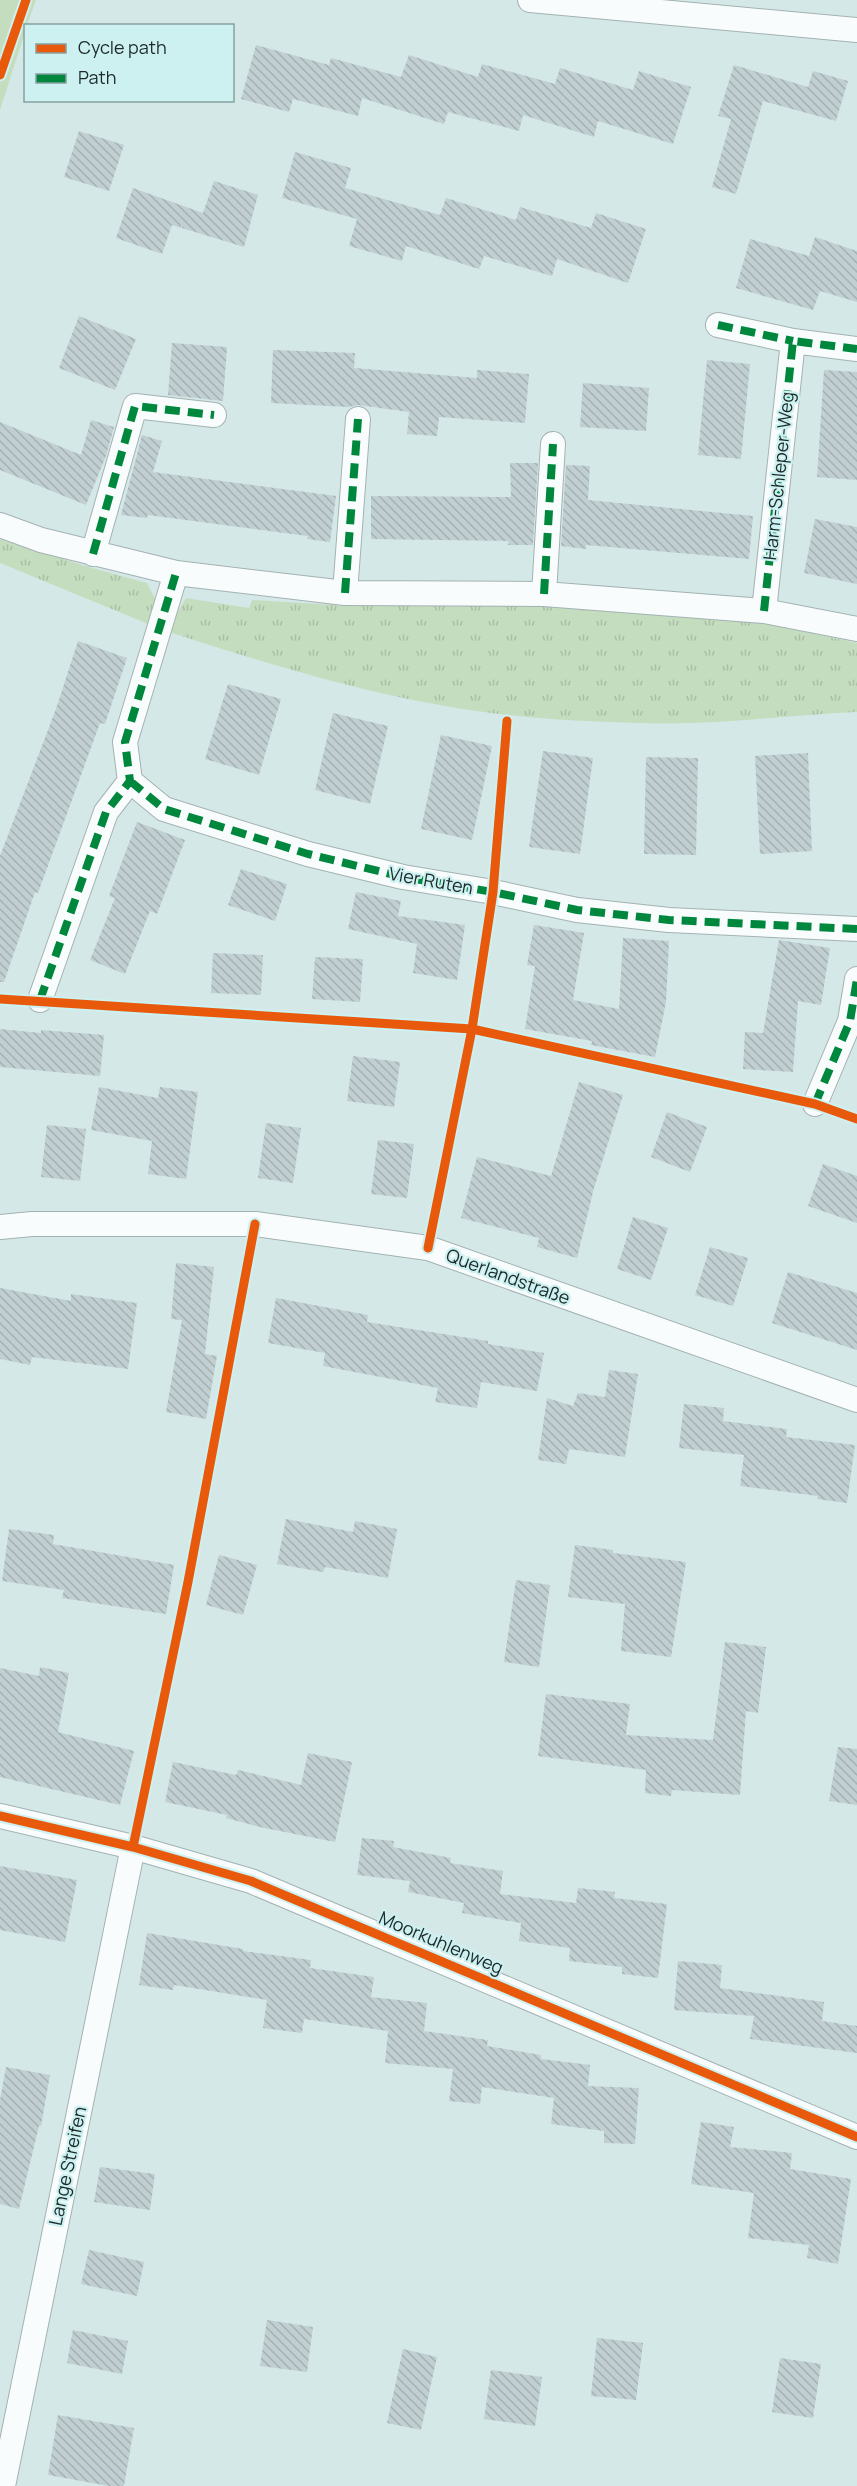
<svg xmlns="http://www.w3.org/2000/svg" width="857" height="2486" font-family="Manrope,sans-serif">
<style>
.grass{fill:url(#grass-tufts)}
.park{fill:#c5ddbf}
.building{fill:url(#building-back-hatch)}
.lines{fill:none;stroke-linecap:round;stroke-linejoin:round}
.minor-casing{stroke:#a3b2b2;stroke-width:26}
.minor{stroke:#f9fcfc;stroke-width:24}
.quiet{stroke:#00873e;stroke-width:8;stroke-dasharray:15 8;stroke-linecap:butt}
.cycleway-casing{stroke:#cdf0f0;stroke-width:13}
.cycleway{stroke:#e8590c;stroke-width:9}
.labels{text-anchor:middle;stroke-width:4.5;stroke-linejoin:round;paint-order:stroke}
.street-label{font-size:18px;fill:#1c2929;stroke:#cdf0f0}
</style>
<defs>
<pattern id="grass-tufts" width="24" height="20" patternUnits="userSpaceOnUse" patternTransform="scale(1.5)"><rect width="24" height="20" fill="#c5ddbf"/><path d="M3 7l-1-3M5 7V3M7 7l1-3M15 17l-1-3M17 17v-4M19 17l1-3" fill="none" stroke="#a9bea4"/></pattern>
<pattern id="building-back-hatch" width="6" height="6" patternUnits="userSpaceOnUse" patternTransform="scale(1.5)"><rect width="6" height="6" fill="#c1cfd2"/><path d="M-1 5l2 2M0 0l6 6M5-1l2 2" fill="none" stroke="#a5b2b4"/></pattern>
</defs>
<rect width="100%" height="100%" fill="#d5e8e8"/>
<path class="grass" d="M0 538 85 566 147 583 157 602 153 626 0 563Z
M186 598 249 608 252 600 351 606H551L764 623 857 643V712C785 715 713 726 640 723 597 722 552 720 509 715 393 703 277 667 166 631Z"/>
<path class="park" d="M0 0H36L27 25 26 26 25 32 0 110Z"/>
<path class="building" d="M256 45 329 65 331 58 401 77 409 55 478 77 482 64 555 84 560 68 633 90 639 71 691 87 673 144 598 121 594 137 523 115 519 131 448 112 444 124 362 98 358 116 293 99 289 112 241 99Z
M734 65 808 87 813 71 848 81 836 121 763 101 736 194 712 187 731 119 718 116Z
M79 131 124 145 109 191 64 177Z
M295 152 351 168 345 188 440 215 446 198 516 220 520 207 591 228 596 213 646 229 628 283 557 259 552 276 484 256 479 269 406 246 402 261 349 246 357 219 282 198Z
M214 181 258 195 244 247 182 228V223L181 228 172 225 162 254 116 238 133 188 203 213Z
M815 237 857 251V302L820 291 813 310 736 288 750 239 809 256Z
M79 316 136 339 115 390 59 368Z
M172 343 227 347 223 401 168 395Z
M273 350 355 353 354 368 477 378V370L529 374 525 423 439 417 437 436 407 434 409 412 358 405 348 407 271 403Z
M707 360 750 364 741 459 698 455Z
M824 370 857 372V480L817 477Z
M583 383 649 388 646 431 580 427Z
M91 420 114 427 106 456 86 505 0 470V422L81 455Z
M142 435 162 441 153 472 336 496 330 542 307 539 308 536 284 533 148 515 147 518 121 515Z
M510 463H538L533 545H508L509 541 371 539V496L511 497Z
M566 465 590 466 588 500 753 516 749 559 586 545V549L561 546Z
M815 519 857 527V584L804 573Z
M78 641 127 658 105 724 100 723 38 893 35 892 4 982H0V856L56 709Z
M228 684 281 699 259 775 205 759Z
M333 713 388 726 370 804 315 790Z
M441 735 492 746 472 840 421 829Z
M543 751 593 758 580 854 529 847Z
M808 753 812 851 760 854 755 756Z
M646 757 698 758 696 855 644 854Z
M137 822 185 840 157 914 150 911 125 974 90 960 115 898 109 896Z
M241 869 287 884 275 921 228 905Z
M356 892 401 901 398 916 465 925 457 980 413 973 417 944 348 929Z
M534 925 584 933 573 1000 619 1009 623 938 669 941 666 1002 655 1057 591 1045 592 1041 525 1029 535 966 527 965Z
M779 940 830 948 821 1005 798 1001 793 1072 743 1069 745 1032 763 1033Z
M213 953 263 955 261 995 211 993Z
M315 957 363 959 360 1002 312 999Z
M0 1029 41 1033V1030L104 1035 100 1076 0 1067Z
M353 1056 400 1062 394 1107 347 1101Z
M579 1082 623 1095 594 1188 577 1258 537 1247 539 1238 461 1218 477 1157 551 1176Z
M99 1087 158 1098 160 1087 198 1092 186 1179 148 1174 152 1141 91 1130Z
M667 1112 707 1127 690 1172 651 1157Z
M266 1123 301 1128 293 1183 258 1178Z
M47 1125 86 1129 80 1181 41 1177Z
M378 1140 414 1144 407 1198 371 1194Z
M823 1164 857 1176V1223L808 1206Z
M633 1217 668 1228 651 1280 617 1269Z
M710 1247 748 1258 733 1306 695 1295Z
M176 1263 214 1267 205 1354 217 1356 206 1419 166 1412 182 1320 171 1319Z
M788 1272 857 1293V1350L772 1323Z
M0 1288 71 1301V1294L137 1303 128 1369 32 1357 30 1365 0 1359Z
M276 1298 368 1315 367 1322 488 1341V1344L544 1353 537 1391 481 1382 477 1408 435 1402 438 1388 323 1366 325 1353 268 1343Z
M609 1370 638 1374 625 1457 569 1449 566 1464 538 1460 547 1398 573 1406 578 1393 605 1397Z
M684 1404 724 1408 723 1421 787 1429 786 1437 855 1445 847 1503 817 1499 818 1496 740 1486 744 1455 679 1448Z
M286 1519 353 1532 355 1521 397 1529 388 1578 325 1567 323 1572 277 1564Z
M9 1529 54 1535 53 1544 174 1565 166 1614 62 1598 64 1590 2 1581Z
M575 1545 613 1550V1553L686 1562 671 1657 621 1651 625 1604 568 1597Z
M219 1555 257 1565 243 1615 206 1605Z
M516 1580 550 1585 539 1667 504 1662Z
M725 1642 766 1647 758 1713 746 1711 740 1795 672 1790 671 1796 645 1793 646 1770 538 1756 546 1694 630 1704 626 1735 713 1740Z
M40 1667 69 1673 58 1732 134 1751 120 1805 0 1777V1668L39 1676Z
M838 1747 857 1749V1805L829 1801Z
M308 1753 352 1762 335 1842 260 1827 226 1818 227 1815 165 1802 173 1762 236 1775 238 1770 301 1785Z
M362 1838 394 1841 393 1847 451 1858 450 1863 503 1871 500 1894 576 1903 578 1888 615 1892 614 1898 667 1904 658 1978 622 1974V1967L569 1961 570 1948 519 1941 521 1923 462 1913 464 1903 408 1892 410 1881 357 1875Z
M0 1866 77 1880 65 1942 0 1930Z
M147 1933 243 1949V1951L311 1960 310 1968 374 1977 371 1997 427 2003 424 2031 488 2040 487 2046 541 2055V2059L590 2065 588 2086 639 2088 635 2144 604 2143V2131L551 2124 554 2098 482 2087 480 2104 449 2101 453 2069 385 2063 388 2031 304 2019 302 2033 263 2028 267 2000 174 1985 173 1990 139 1985Z
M678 1961 722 1965 720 1988 824 2002 822 2021 857 2026V2053L750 2039 754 2016 674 2010Z
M6 2067 50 2075 41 2126H39L19 2209 0 2204V2100Z
M701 2122 734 2127 730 2147 792 2153 790 2169 851 2179 838 2264 807 2258 809 2245 748 2238 754 2193 691 2184Z
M100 2167 155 2174 150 2210 94 2202Z
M89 2250 144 2262 137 2296 81 2284Z
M267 2320 313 2327 307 2372 260 2366Z
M73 2330 128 2341 122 2374 67 2363Z
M597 2338 643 2343 636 2400 591 2396Z
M403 2349 437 2357 421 2430 387 2423Z
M780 2358 821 2364 813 2418 772 2412Z
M491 2370 542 2377 535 2426 484 2419Z
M58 2415 134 2428 124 2486H109L48 2475Z"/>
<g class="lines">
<defs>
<path id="minor" d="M530 0 857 30
M718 325 793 341
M0 525 41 540 176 573 345 593 544 594 764 611 857 629
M93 554 135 406 214 415
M345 593 358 419
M544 594 553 444
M764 611 793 341 857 349
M130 781 164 809 308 854 403 877 493 892 577 910 669 920 857 929
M40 1000 106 812 130 781 125 742 176 573
M815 1104 850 1021 857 979
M0 1227 32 1224H255L428 1248 857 1400
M0 1816 133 1847 251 1881 857 2137
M3 2486 133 1847"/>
</defs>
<use href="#minor" class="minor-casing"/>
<use href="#minor" class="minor"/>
<path class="quiet" d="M718 325 793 341
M93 554 135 406 214 415
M345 593 358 419
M544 594 553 444
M764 611 793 341 857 349
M130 781 164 809 308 854 403 877 493 892 577 910 669 920 857 929
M40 1000 106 812 130 781 125 742 176 573
M815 1104 850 1021 857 979"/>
<defs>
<path id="cycleway" d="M0 75 26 0
M0 999 472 1029 815 1104 857 1119
M428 1248 472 1029 493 892 507 721
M0 1816 133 1847 251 1881 857 2137
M133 1847 188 1582 255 1224"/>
</defs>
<use href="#cycleway" class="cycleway-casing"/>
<use href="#cycleway" class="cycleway"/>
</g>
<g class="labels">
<g class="street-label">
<text transform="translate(779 476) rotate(-84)" y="6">Harm-Schleper-Weg</text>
<text transform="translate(431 881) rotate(10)" y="6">Vier Ruten</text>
<text transform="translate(508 1277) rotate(20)" y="6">Querlandstraße</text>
<text transform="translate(441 1943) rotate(23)" y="6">Moorkuhlenweg</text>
<text transform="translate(68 2166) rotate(-78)" y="6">Lange Streifen</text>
</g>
</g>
<rect x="24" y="24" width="210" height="78" fill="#cdf0f0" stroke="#86a0a0" stroke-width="1.5"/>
<rect x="36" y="44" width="30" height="9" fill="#e8590c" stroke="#86a0a0" stroke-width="1.5"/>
<text x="78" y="54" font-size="18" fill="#1c2929">Cycle path</text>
<rect x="36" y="74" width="30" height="9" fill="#00873e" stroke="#86a0a0" stroke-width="1.5"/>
<text x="78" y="84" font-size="18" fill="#1c2929">Path</text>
</svg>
